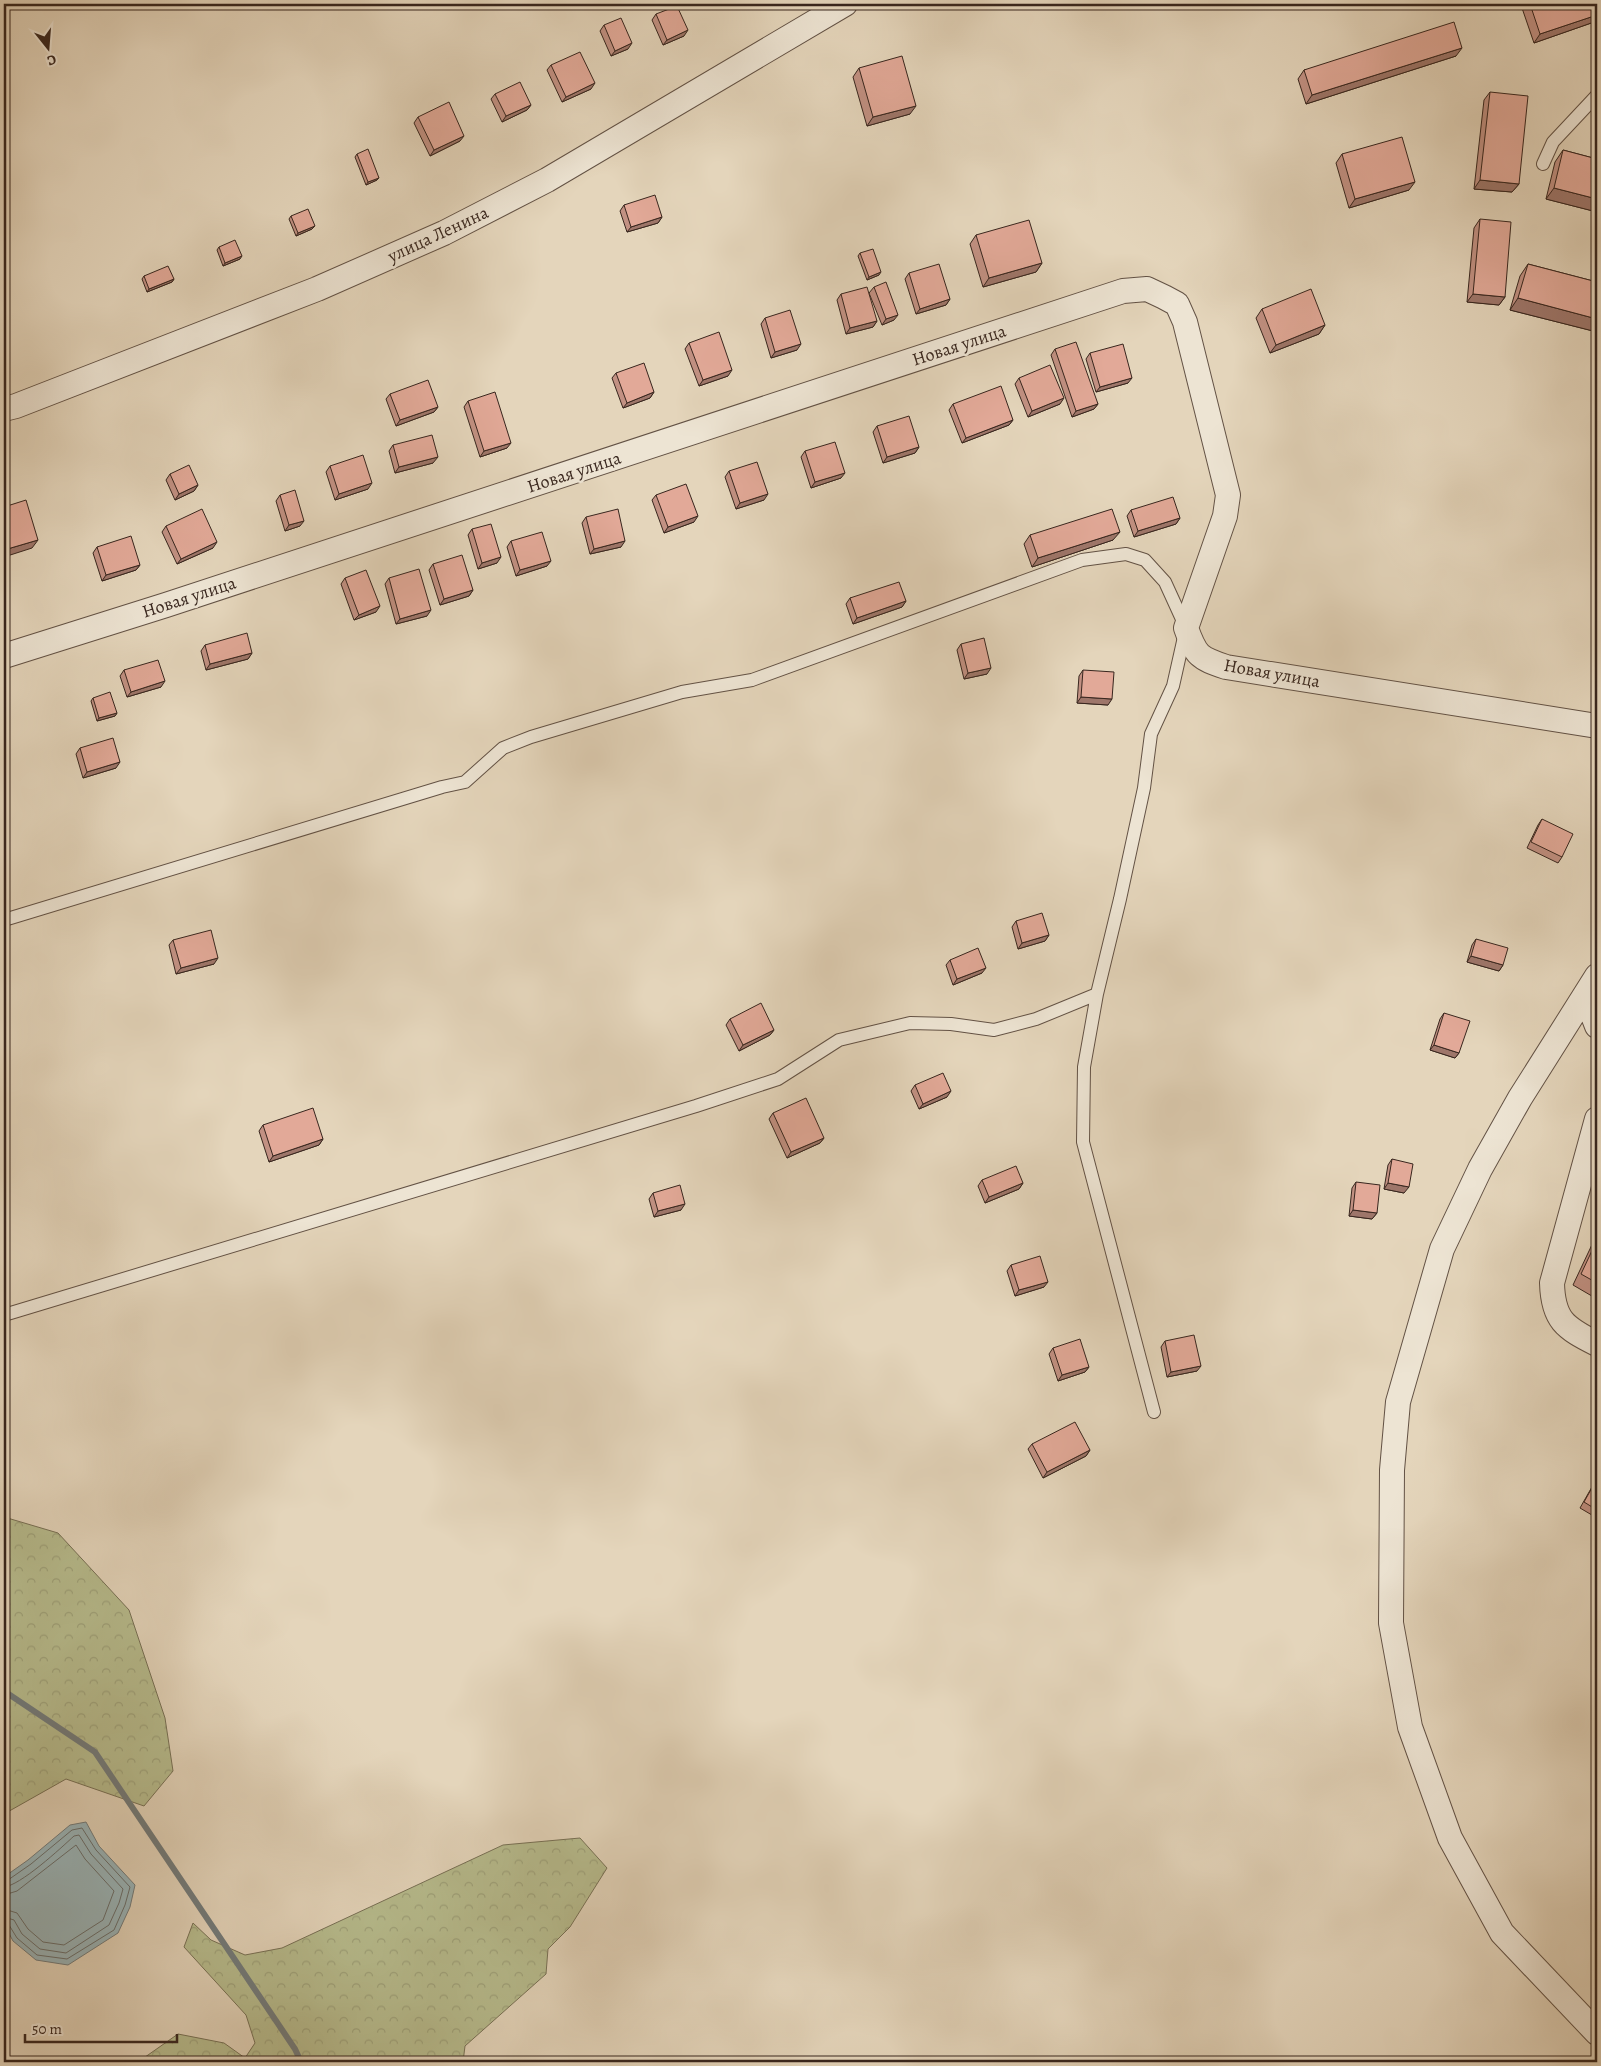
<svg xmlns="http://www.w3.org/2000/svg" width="1601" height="2066" font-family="Alegreya,serif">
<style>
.forest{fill:url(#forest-crowns);stroke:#787156}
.water{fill:#9ab6bb;stroke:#737c7c}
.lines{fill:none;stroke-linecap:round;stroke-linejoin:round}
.shore{stroke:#696e6c;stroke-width:1}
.stream{stroke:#737c7c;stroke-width:6}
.service-casing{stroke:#635245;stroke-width:14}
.minor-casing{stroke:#635245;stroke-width:26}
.service{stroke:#ede4d3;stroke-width:12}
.minor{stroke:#ede4d3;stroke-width:24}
.wall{fill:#c29183;stroke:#38261e}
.shaded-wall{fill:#9e766a;stroke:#38261e}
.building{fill:#e2a998;stroke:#38261e}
.labels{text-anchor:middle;stroke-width:5;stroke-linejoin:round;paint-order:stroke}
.street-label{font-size:18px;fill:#38261e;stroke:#ede4d3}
</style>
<defs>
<pattern id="forest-crowns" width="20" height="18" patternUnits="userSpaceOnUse" patternTransform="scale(1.25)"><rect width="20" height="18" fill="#b7bc8e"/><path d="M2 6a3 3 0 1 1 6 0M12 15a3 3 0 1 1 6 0" fill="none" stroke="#9ea17a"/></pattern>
</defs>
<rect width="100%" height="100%" fill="#e4d5bb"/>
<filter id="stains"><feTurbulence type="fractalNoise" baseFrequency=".004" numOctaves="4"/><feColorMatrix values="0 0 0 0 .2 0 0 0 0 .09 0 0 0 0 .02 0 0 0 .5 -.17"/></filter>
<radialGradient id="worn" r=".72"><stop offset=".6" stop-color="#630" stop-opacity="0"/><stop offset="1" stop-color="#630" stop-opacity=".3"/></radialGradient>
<path class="forest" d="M4 1517 58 1533 129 1610 165 1718 173 1771 144 1806 66 1779 4 1814Z
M580 1838 607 1868 570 1927 548 1949 546 1974 465 2046 463 2062H138L178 2034 224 2043 245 2058 255 2043 246 2015 184 1947 193 1923 211 1940 245 1955 282 1948 503 1845Z"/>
<path class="water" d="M86 1822 99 1846 135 1885 130 1907 118 1933 68 1965 36 1960 13 1941 4 1924V1877L28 1860 70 1825Z"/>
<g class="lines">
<path class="shore" d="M4 1881 8 1880 31 1864 72 1830 82 1828 96 1850 130 1887 125 1905 114 1930 67 1959 37 1955 17 1938 9 1925 4 1923
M4 1887C20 1886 61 1848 74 1836L79 1835 91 1854 123 1889 119 1903 109 1925 66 1953 40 1949 22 1934 14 1920 4 1917
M4 1895 17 1891 76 1845 85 1859 114 1891 103 1920 64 1945 43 1942 28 1929 17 1913 4 1909"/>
<path class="stream" d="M4 1691 95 1752 295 2049 301 2062"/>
<defs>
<path id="service" d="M1543 164 1553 142 1597 95
M4 920 442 787 465 782 503 748 531 737 682 692 752 680 1082 560 1126 554 1145 560 1165 582 1186 628 1173 686 1151 734 1144 788 1120 899 1097 994 1084 1067 1083 1142 1154 1412
M4 1315 696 1106 778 1079 839 1040 910 1023 951 1024 994 1030 1036 1019 1097 994"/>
<path id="minor" d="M4 409 16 406 317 289 444 233 547 180 845 4
M4 656 166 605 1123 291 1147 289 1164 297 1177 304 1185 322 1228 495 1225 516 1186 628C1196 656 1199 658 1226 667L1597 726
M1597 976 1520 1098 1480 1169 1442 1249 1398 1402 1392 1470 1391 1623 1410 1727 1450 1838 1502 1933 1597 2033
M1585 995 1597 1026
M1597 1119 1552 1283C1553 1320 1565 1328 1597 1344"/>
</defs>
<use href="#service" class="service-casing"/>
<use href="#minor" class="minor-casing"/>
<use href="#service" class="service"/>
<use href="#minor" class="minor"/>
</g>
<path class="wall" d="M1525 4H1597V21L1534 43 1522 8Z
M656 14 684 36 663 45 652 20Z
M604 25 628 49 611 56 600 31Z
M1456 56 1306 104 1298 79 1304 70Z
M551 65 591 89 562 102 547 70Z
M859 68 910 114 867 126 853 77Z
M1490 92 1519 184 1512 192 1474 189 1484 100Z
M495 94 531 105 527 110 502 122 491 99Z
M418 117 460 141 430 156 414 123Z
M1563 150 1597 159V212L1546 199 1555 162Z
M357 154 379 178 377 180 366 185 355 157Z
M1342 154 1409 190 1349 208 1336 163Z
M624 205 662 217 658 223 627 232 620 211Z
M291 216 315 226 312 229 296 236 289 219Z
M1480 219 1505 297 1499 305 1467 302 1474 228Z
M976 235 1042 263 1036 272 983 287 970 244Z
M219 247 240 259 223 266 217 250Z
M860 253 879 275 867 280 858 256Z
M1528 264 1597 282V332L1510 310 1520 276Z
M909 273 950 299 946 305 916 314 905 279Z
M144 276 174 279 172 282 147 292 142 279Z
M874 287 894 320 882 325 869 293Z
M841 294 877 321 873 327 846 334 837 300Z
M1262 309 1325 325 1319 334 1270 353 1256 318Z
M765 318 797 350 771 358 761 324Z
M689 343 728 376 699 386 685 349Z
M1055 349 1098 404 1094 409 1072 417 1051 355Z
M1090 353 1128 383 1096 392 1086 359Z
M616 373 654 392 650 398 623 408 612 378Z
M1019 378 1060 404 1028 417 1015 384Z
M390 394 438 407 434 412 396 426 386 399Z
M468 401 507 448 480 457 464 407Z
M953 404 1013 420 1009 425 962 443 949 410Z
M877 426 919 447 915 453 883 463 873 432Z
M393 445 433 463 395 473 389 451Z
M805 451 841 478 811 488 801 457Z
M330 466 368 489 335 500 326 472Z
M729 471 764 500 736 509 725 477Z
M170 474 198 485 194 491 175 500 166 480Z
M280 495 300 526 285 531 276 501Z
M656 495 694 522 664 533 652 500Z
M1131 510 1180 518 1176 524 1134 537 1127 516Z
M586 517 621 547 590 554 582 523Z
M166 526 213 548 177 564 162 532Z
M472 529 497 563 478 569 468 535Z
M1030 535 1113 540 1032 567 1024 544Z
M511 541 547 566 516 576 507 547Z
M97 547 140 565 136 570 102 581 93 553Z
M433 564 473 590 469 596 440 605 429 570Z
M345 578 376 612 354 620 341 584Z
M389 578 427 616 396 624 385 584Z
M850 598 906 601 902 607 853 624 846 604Z
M961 644 987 674 964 679 957 650Z
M205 645 252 653 248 659 206 670 201 651Z
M124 670 161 687 127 697 120 676Z
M1083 670 1108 705 1077 703 1079 676Z
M93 698 117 713 115 716 97 721 91 701Z
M80 748 116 768 83 778 76 754Z
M1542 819 1562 857 1558 863 1527 848 1538 825Z
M1016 921 1049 935 1045 941 1018 949 1012 927Z
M1476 939 1503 965 1499 971 1467 962 1472 945Z
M173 940 214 964 176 974 169 945Z
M950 960 982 973 953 985 946 965Z
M1444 1013 1459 1053 1455 1058 1430 1050 1440 1019Z
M730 1019 774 1030 770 1035 739 1051 726 1025Z
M915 1085 947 1097 919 1109 911 1091Z
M773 1113 824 1138 820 1143 787 1158 769 1119Z
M263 1125 323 1139 319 1145 269 1162 259 1131Z
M1392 1159 1404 1193 1384 1189 1388 1165Z
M982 1180 1023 1183 1019 1189 985 1203 978 1186Z
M1356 1182 1377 1213 1372 1219 1349 1216 1352 1188Z
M653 1193 681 1210 654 1217 649 1199Z
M1597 1234V1299L1573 1285Z
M1011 1265 1044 1287 1015 1296 1007 1271Z
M1165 1341 1197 1371 1167 1377 1161 1347Z
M1053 1348 1089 1367 1085 1372 1058 1381 1049 1354Z
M1032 1444 1090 1450 1086 1456 1043 1478 1028 1449Z
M1597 1478V1518L1580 1508Z"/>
<path class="shaded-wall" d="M1597 15V21L1534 43 1540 34Z
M688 30 684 36 663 45 667 40Z
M632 43 628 49 611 56 615 51Z
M1462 48 1456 56 1306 104 1312 95Z
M595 83 591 89 562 102 566 97Z
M531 105 527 110 502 122 506 116Z
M916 106 910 114 867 126 873 117Z
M464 136 460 141 430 156 434 150Z
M379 178 377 180 366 185 368 182Z
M1480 180 1519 184 1512 192 1474 189Z
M1415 182 1409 190 1349 208 1355 199Z
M1554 188 1597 199V212L1546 199Z
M662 217 658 223 627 232 631 227Z
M315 226 312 229 296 236 298 233Z
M242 256 240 259 223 266 225 263Z
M1042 263 1036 272 983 287 989 278Z
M881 272 879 275 867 280 869 277Z
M174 279 172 282 147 292 149 289Z
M1473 294 1505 297 1499 305 1467 302Z
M1518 298 1597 319V332L1510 310Z
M950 299 946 305 916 314 920 309Z
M898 315 894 320 882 325 886 319Z
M877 321 873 327 846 334 850 328Z
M1325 325 1319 334 1270 353 1276 345Z
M801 344 797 350 771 358 775 352Z
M732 370 728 376 699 386 703 380Z
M1132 378 1128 383 1096 392 1100 387Z
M654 392 650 398 623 408 627 403Z
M1064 398 1060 404 1028 417 1032 411Z
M1098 404 1094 409 1072 417 1076 411Z
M438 407 434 412 396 426 400 420Z
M1013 420 1009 425 962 443 966 438Z
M511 443 507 448 480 457 484 451Z
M919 447 915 453 883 463 887 457Z
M438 457 433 463 395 473 399 467Z
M845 473 841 478 811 488 815 482Z
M372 483 368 489 335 500 339 494Z
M198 485 194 491 175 500 179 494Z
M768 494 764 500 736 509 740 503Z
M698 516 694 522 664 533 668 527Z
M1180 518 1176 524 1134 537 1138 531Z
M304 521 300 526 285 531 289 525Z
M1120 532 1113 540 1032 567 1038 558Z
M38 540 32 548 4 557V550Z
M625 541 621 547 590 554 594 549Z
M217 542 213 548 177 564 181 559Z
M501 557 497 563 478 569 482 563Z
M551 561 547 566 516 576 520 570Z
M140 565 136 570 102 581 106 575Z
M473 590 469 596 440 605 444 599Z
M906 601 902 607 853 624 857 618Z
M380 606 376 612 354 620 359 615Z
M431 610 427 616 396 624 400 619Z
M252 653 248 659 206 670 210 664Z
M991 668 987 674 964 679 968 673Z
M165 681 161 687 127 697 131 692Z
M1081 697 1112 699 1108 705 1077 703Z
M117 713 115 716 97 721 99 718Z
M120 762 116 768 83 778 87 772Z
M1049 935 1045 941 1018 949 1022 943Z
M1471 956 1503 965 1499 971 1467 962Z
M218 958 214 964 176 974 181 968Z
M986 968 982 973 953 985 957 979Z
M774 1030 770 1035 739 1051 743 1045Z
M1434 1045 1459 1053 1455 1058 1430 1050Z
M951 1091 947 1097 919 1109 923 1104Z
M824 1138 820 1143 787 1158 791 1152Z
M323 1139 319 1145 269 1162 273 1156Z
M1023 1183 1019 1189 985 1203 989 1197Z
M1388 1183 1409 1187 1404 1193 1384 1189Z
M685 1204 681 1210 654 1217 658 1211Z
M1353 1210 1377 1213 1372 1219 1349 1216Z
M1048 1282 1044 1287 1015 1296 1019 1290Z
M1201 1366 1197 1371 1167 1377 1171 1372Z
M1089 1367 1085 1372 1058 1381 1062 1375Z
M1090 1450 1086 1456 1043 1478 1047 1472Z"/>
<path class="building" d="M1530 4H1597V15L1540 34Z
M677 6 688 30 667 40 656 14Z
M621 18 632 43 615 51 604 25Z
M1454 22 1462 48 1312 95 1304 70Z
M580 52 595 83 566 97 551 65Z
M902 56 916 106 873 117 859 68Z
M520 82 531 105 506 116 495 94Z
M1490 92 1528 96 1519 184 1480 180Z
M449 102 464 136 434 150 418 117Z
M1402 137 1415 182 1355 199 1342 154Z
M368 149 379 178 368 182 357 154Z
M1563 150 1597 159V199L1554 188Z
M655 195 662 217 631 227 624 205Z
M308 209 315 226 298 233 291 216Z
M1480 219 1511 222 1505 297 1473 294Z
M1029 220 1042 263 989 278 976 235Z
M235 240 242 256 225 263 219 247Z
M873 249 881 272 869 277 860 253Z
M939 264 950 299 920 309 909 273Z
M1528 264 1597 282V319L1518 298Z
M168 266 174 279 149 289 144 276Z
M886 282 898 315 886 319 874 287Z
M867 287 877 321 850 328 841 294Z
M1311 289 1325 325 1276 345 1262 309Z
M790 310 801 344 775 352 765 318Z
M719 332 732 370 703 380 689 343Z
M1076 342 1098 404 1076 411 1055 349Z
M1123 344 1132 378 1100 387 1090 353Z
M644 363 654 392 627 403 616 373Z
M1050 365 1064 398 1032 411 1019 378Z
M428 380 438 407 400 420 390 394Z
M1001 386 1013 420 966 438 953 404Z
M495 392 511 443 484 451 468 401Z
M909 416 919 447 887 457 877 426Z
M432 435 438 457 399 467 393 445Z
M835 442 845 473 815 482 805 451Z
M363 455 372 483 339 494 330 466Z
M757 462 768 494 740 503 729 471Z
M189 465 198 485 179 494 170 474Z
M686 484 698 516 668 527 656 495Z
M295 490 304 521 289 525 280 495Z
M1173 497 1180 518 1138 531 1131 510Z
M26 500 38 540 4 550V507Z
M202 509 217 542 181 559 166 526Z
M618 509 625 541 594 549 586 517Z
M1112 509 1120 532 1038 558 1030 535Z
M491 524 501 557 482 563 472 529Z
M542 532 551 561 520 570 511 541Z
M131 536 140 565 106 575 97 547Z
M462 555 473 590 444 599 433 564Z
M419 569 431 610 400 619 389 578Z
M366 570 380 606 359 615 345 578Z
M899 582 906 601 857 618 850 598Z
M247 633 252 653 210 664 205 645Z
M984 638 991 668 968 673 961 644Z
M158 660 165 681 131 692 124 670Z
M1083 670 1114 672 1112 699 1081 697Z
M110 692 117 713 99 718 93 698Z
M113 738 120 762 87 772 80 748Z
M1542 819 1573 834 1562 857 1531 842Z
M1042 913 1049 935 1022 943 1016 921Z
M211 930 218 958 181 968 173 940Z
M1476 939 1508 948 1503 965 1471 956Z
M978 948 986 968 957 979 950 960Z
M761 1003 774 1030 743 1045 730 1019Z
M1444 1013 1470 1021 1459 1053 1434 1045Z
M943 1073 951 1091 923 1104 915 1085Z
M806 1098 824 1138 791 1152 773 1113Z
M313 1108 323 1139 273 1156 263 1125Z
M1392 1159 1413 1164 1409 1187 1388 1183Z
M1016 1166 1023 1183 989 1197 982 1180Z
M1356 1182 1380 1185 1377 1213 1353 1210Z
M680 1185 685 1204 658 1211 653 1193Z
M1597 1240V1283L1581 1274Z
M1040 1256 1048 1282 1019 1290 1011 1265Z
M1194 1335 1201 1366 1171 1372 1165 1341Z
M1080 1339 1089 1367 1062 1375 1053 1348Z
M1075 1422 1090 1450 1047 1472 1032 1444Z
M1597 1479V1510L1584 1502Z"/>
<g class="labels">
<g class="street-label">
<text transform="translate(438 234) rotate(-25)" y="6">улица Ленина</text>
<text transform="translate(959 345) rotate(-18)" y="6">Новая улица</text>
<text transform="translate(574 472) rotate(-18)" y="6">Новая улица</text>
<text transform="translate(189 597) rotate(-18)" y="6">Новая улица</text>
<text transform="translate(1272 673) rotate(10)" y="6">Новая улица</text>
</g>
</g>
<rect width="1601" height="2066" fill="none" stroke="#e4d5bb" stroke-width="20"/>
<rect x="5" y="5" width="1591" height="2056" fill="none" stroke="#38261e" stroke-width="2.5"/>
<rect x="10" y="10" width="1581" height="2046" fill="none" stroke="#38261e"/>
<g transform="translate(48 48) rotate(163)" stroke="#ede4d3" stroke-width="4" paint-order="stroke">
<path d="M0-4L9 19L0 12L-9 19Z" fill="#38261e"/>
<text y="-8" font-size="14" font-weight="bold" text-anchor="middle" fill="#38261e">С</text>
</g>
<path d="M25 2034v8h152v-8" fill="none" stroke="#38261e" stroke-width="2.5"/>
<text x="32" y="2034" font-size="15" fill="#38261e" stroke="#ede4d3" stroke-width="4" paint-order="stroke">50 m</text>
<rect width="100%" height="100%" filter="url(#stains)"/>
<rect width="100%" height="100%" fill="url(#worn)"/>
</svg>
